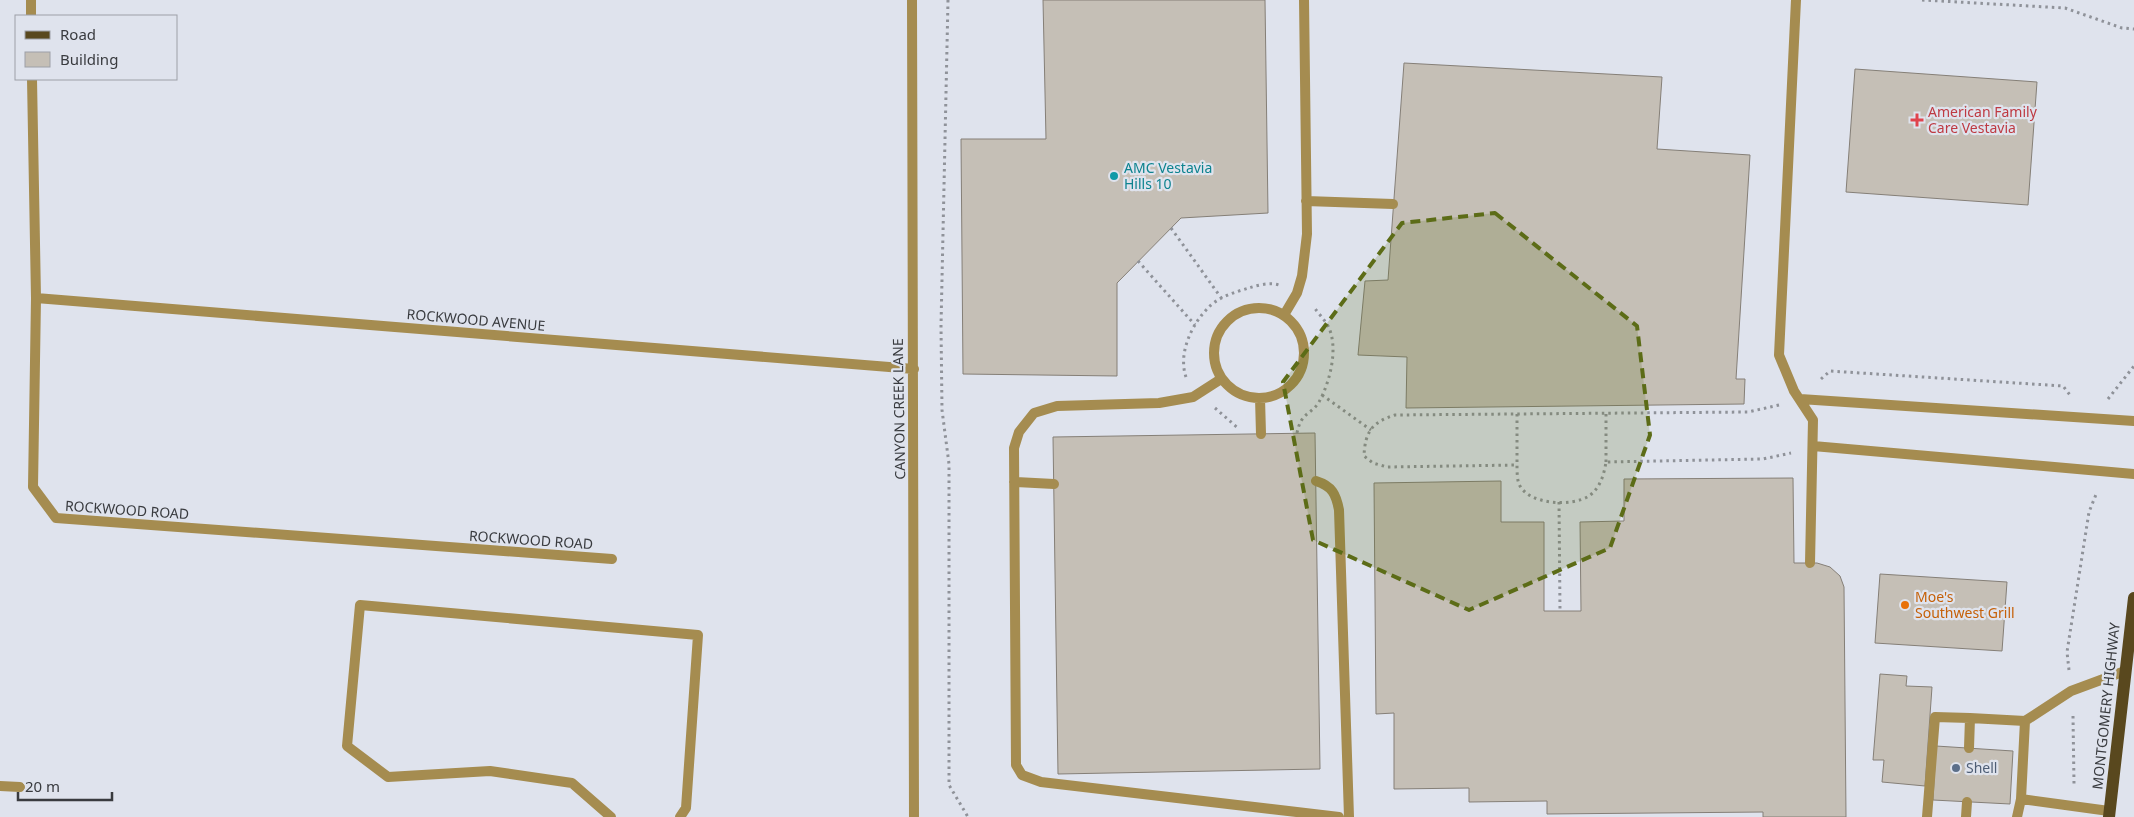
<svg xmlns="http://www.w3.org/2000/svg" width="2134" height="817" font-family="'Noto Sans',sans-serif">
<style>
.building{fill:#c5bfb6;stroke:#857f77}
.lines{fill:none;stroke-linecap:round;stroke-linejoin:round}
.path{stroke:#8f9299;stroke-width:3;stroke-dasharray:2.5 4;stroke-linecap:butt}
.service{stroke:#a58c50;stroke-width:10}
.minor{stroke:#a58c50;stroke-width:10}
.primary{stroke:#59481e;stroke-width:12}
.marked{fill:#5c6c17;fill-opacity:0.2;stroke:#5c6c17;stroke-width:4;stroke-dasharray:10 6;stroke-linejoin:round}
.health-dot{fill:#e0444e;stroke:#dfe3ed;stroke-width:2}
.culture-dot{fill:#0f9aa8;stroke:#dfe3ed;stroke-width:2}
.food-dot{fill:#e8710a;stroke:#dfe3ed;stroke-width:2}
.service-dot{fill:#5c6f8a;stroke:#dfe3ed;stroke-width:2}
.labels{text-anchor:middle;stroke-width:4.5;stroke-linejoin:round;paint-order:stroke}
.health-label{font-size:14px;fill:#be3a42;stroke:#dfe3ed;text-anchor:start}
.culture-label{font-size:14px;fill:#0d838f;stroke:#dfe3ed;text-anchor:start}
.street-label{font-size:14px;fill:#393b3f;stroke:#dfe3ed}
.food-label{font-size:14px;fill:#c56008;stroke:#dfe3ed;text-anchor:start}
.service-label{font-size:14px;fill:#4e5e75;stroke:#dfe3ed;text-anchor:start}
</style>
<rect width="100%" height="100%" fill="#dfe3ed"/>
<path class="building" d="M1043 0H1265L1268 213 1181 218 1117 283V376L963 374 961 139H1046Z
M1404 63 1662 77 1657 149 1750 155 1736 379H1745L1744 404 1406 408 1407 357 1358 355 1365 281 1388 280Z
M1855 69 2037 82 2028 205 1846 192Z
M1315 433 1320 769 1058 774 1053 437Z
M1793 478 1794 563H1817L1830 567 1840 576 1844 587 1846 817H1763V812L1547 814V801L1469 802V788L1394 789V713L1376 714 1374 483 1501 481V522H1544V611H1581L1580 522 1624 521V479Z
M1880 574 2007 582 2002 651 1875 643Z
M1880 674 1907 676 1906 686 1932 687 1925 786 1882 782 1884 760H1873Z
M1936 746 2013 751 2010 804 1933 800Z"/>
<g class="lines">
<path class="path" d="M948 0 941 326 942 410 949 464V785L968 817
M1922 0 2065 8 2122 28 2134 29
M1171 228 1222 299
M1138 261 1195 325
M1186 377C1178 354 1191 325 1208 308 1218 297 1235 292 1249 288 1258 285 1270 282 1279 285
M1821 379 1830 371 2063 386 2070 395
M1322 395 1371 430
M2108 399 2134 366
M1779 405 1748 412 1395 415C1372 422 1365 432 1364 456L1373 463 1387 467 1517 465C1517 470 1517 479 1519 484 1528 505 1572 507 1589 496 1600 488 1604 475 1606 462L1763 459 1791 453
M1215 408 1239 429
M1517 414V465
M1297 433C1301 412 1311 415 1319 402 1330 382 1339 347 1328 326 1324 319 1318 313 1314 307
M1606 462V413
M1559 502 1560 611
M2069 670 2067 652 2089 512 2097 492
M2073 716 2074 784"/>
<path class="service" d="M1796 0 1779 355 1794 391 1813 420 1810 563
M1306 201 1393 204
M1214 353a45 45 0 1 1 90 0a45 45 0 1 1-90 0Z
M1284 315 1297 293 1302 276 1307 234 1304 0
M1221 379 1193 397 1159 403 1057 406 1034 413 1019 432 1014 448 1016 765 1022 775 1041 782 1339 817
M1260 398 1261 434
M1800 399 2134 421
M1813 446 2134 474
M1316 481C1332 486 1336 494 1339 510L1349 817
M1014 482 1054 484
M1969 748 1970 718 2025 721
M2109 811 2021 799 2025 721 2071 691 2125 671
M611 817 572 783 490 771 388 777 347 746 360 605 698 635 686 808 680 817
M1927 817 1935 717 1970 718
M1966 817 1967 802
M2017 817 2021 799"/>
<path class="minor" d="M31 0V16
M912 0 914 817
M32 79 36 298 33 487 56 518 612 559
M36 298 914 369
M0 786 20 787"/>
<path class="primary" d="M2109 817 2134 598"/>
</g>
<path class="marked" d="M1495 213 1637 326 1650 435 1610 548 1469 610 1313 540 1283 382 1402 223Z"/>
<path class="health-dot" d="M1914.5 112.5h5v5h5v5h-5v5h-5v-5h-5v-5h5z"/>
<circle class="culture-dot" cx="1114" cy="176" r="5"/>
<circle class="food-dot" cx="1905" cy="605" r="5"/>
<circle class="service-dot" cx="1956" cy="768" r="5"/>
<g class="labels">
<g class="health-label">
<text x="1928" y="117">American Family<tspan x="1928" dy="16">Care Vestavia</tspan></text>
</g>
<g class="culture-label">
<text x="1124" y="173">AMC Vestavia<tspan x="1124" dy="16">Hills 10</tspan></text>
</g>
<g class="street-label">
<text transform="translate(476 320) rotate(5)" y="5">ROCKWOOD AVENUE</text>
<text transform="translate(899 409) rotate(-91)" y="5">CANYON CREEK LANE</text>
<text transform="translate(127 510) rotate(4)" y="5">ROCKWOOD ROAD</text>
<text transform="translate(531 540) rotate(4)" y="5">ROCKWOOD ROAD</text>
<text transform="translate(2106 706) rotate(-84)" y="5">MONTGOMERY HIGHWAY</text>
</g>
<g class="food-label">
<text x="1915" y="602">Moe's<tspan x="1915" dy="16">Southwest Grill</tspan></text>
</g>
<g class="service-label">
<text x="1966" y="773">Shell</text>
</g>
</g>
<rect x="15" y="15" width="162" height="65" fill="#dfe3ed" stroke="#9da0a7"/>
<rect x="25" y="31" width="25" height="8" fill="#59481e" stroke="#9da0a7"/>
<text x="60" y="40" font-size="15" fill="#393b3f">Road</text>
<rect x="25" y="52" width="25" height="15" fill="#c5bfb6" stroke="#9da0a7"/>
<text x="60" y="65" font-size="15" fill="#393b3f">Building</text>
<path d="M18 792v8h94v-8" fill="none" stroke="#393b3f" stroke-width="2.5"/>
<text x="25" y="792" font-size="15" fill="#393b3f" stroke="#dfe3ed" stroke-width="4" paint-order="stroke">20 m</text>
</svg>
